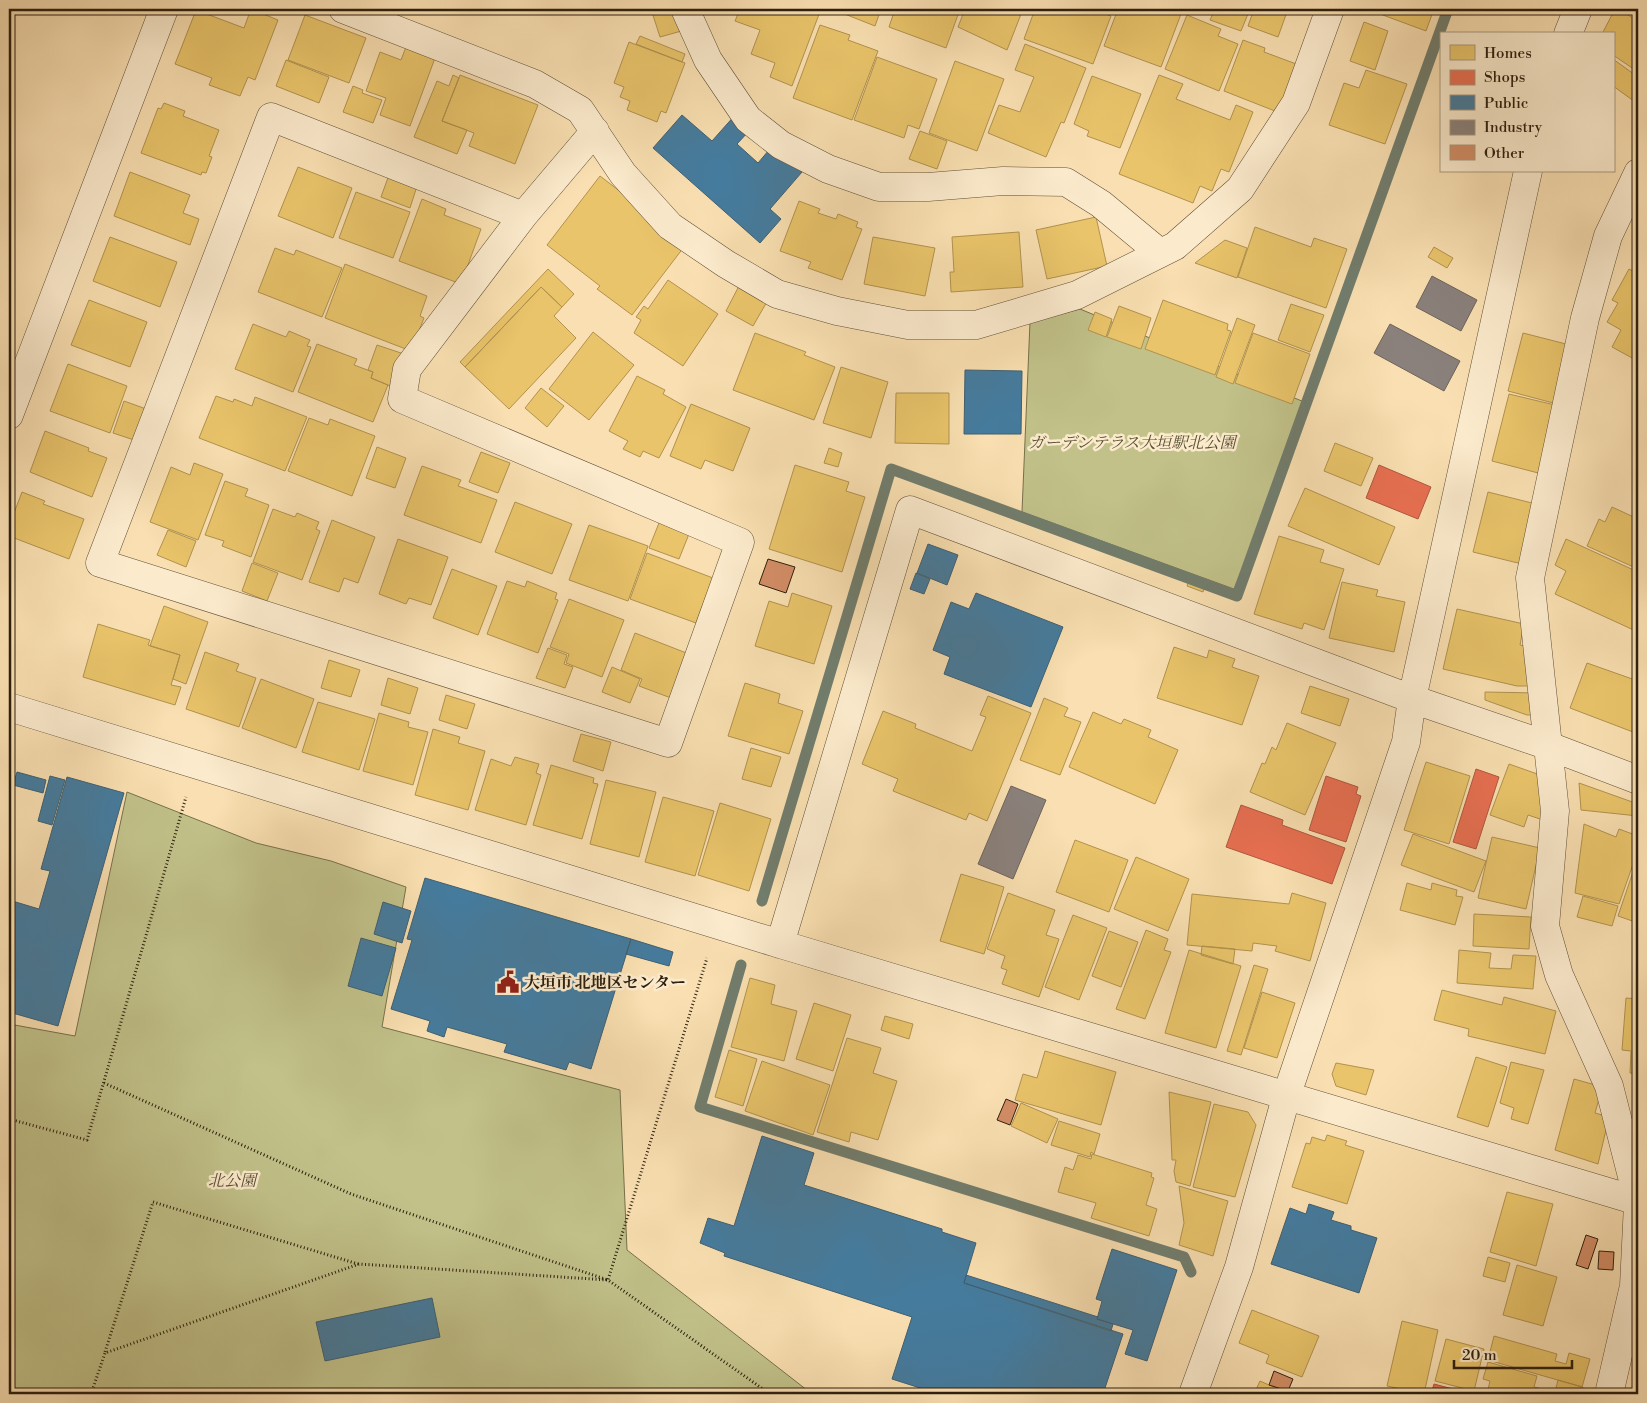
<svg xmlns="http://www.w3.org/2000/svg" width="1647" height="1403" font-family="'Libre Bodoni','Noto Serif JP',serif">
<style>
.green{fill:#c1c189;stroke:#77704c}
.homes{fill:#e9c46a;stroke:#b1924e}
.shops{fill:#e76f51;stroke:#af573d}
.public{fill:#457b9d;stroke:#3e5f72;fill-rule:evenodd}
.industry{fill:#8a817c;stroke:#6e645b}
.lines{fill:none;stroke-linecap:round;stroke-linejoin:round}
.stream{stroke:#717d6d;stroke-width:11}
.building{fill:#d38d66;stroke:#2d1f0e}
.minor-casing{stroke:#604f37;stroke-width:29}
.path{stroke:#2d1f0e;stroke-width:3;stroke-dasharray:1 2.5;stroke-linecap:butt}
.minor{stroke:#fbeacc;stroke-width:28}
.labels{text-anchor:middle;stroke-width:5;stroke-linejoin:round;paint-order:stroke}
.park-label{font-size:16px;font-style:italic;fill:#595033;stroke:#fbeacc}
.poi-label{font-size:16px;font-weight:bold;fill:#2d1f0e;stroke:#fbeacc;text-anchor:start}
</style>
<rect width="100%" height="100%" fill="#f9dfb1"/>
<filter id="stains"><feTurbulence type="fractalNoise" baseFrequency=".004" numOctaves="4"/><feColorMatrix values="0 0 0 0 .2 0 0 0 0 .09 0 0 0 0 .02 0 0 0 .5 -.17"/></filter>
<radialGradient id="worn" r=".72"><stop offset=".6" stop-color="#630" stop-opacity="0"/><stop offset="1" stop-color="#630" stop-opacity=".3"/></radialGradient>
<path class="green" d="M1080 309 1309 404 1234 589 1022 512 1030 322Z
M127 792 256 843 331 861 406 887 382 1027 620 1090 627 1250 812 1394H9V1024L75 1036Z"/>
<path class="homes" d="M251 9 278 20 255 80 248 77 240 96 209 85 212 78 175 64 196 10 244 28Z
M651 9H678L685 30 660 37Z
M740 9H821L792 86 770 77 775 63 751 54 760 30 735 21Z
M832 9H881L875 26Z
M895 9H960L946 48 889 27Z
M965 9H1023L1007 50 958 27Z
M1035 9H1091L1111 16 1093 64 1024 39Z
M1118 9H1166L1181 14 1161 67 1104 46Z
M1215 9H1250L1241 31 1210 20Z
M1254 9H1288L1278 37 1248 26Z
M1373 9H1434L1426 31 1372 11Z
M1615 9H1620L1638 22V72L1613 55V34H1602Z
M305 15 366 38 349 83 288 60Z
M1187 15 1221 29 1218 36 1238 44 1219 91 1165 69Z
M1364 22 1388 31 1375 70 1350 61Z
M820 25 850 35 848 40 878 51 852 120 793 98Z
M640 36 685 54 682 62 636 44Z
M1243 40 1265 48 1264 52 1299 65 1280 113 1224 91Z
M629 42 685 63 666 113 661 111 657 122 627 110 630 101 620 97 624 87 614 83Z
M1025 44 1086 68 1064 123 1061 122 1046 157 988 133 999 105 1020 112 1034 77 1015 70Z
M406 47 435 58 410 126 380 115 386 98 366 91 380 52 401 60Z
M877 57 937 79 919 129 908 125 904 138 854 120Z
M1613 59 1638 77V104L1613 86Z
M286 60 329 77 319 103 276 86Z
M955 61 1004 79 977 151 929 133Z
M1366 70 1407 84 1385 144 1329 125 1344 83 1359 88Z
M453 75 459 78 442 121 467 130 457 154 414 137 437 81 449 86Z
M460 75 538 105 515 164 469 146 474 133 442 121Z
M1159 75 1183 84 1176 99 1230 120 1236 105 1253 112 1229 172 1221 169 1212 191 1200 186 1193 203 1119 174Z
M1092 76 1141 94 1120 148 1087 136 1089 131 1074 124Z
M353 86 363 90 362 93 382 100 373 123 343 112Z
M164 103 185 111 183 116 219 130 209 156 212 157 206 173 202 172 201 175 141 153 158 108 161 109Z
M920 131 947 141 937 169 909 159Z
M298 167 352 188 333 238 278 216Z
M130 172 190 195 183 213 199 219 190 245 114 216Z
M390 172 418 183 410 208 381 197Z
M600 176 687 243 632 315 597 289 600 286 547 245Z
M356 192 410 212 393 258 339 238Z
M422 199 446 209 444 215 481 229 461 284 399 261Z
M799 201 820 209 818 213 836 219 838 214 858 222 856 227 862 229 842 280 808 268 811 262 780 251Z
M1096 217 1107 266 1047 279 1036 230Z
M1255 227 1311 247 1314 238 1347 249 1326 308 1238 277Z
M1019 232 1023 287 951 292 950 272H954L952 237Z
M110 237 177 262 160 307 93 281Z
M873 237 935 248 925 296 864 284Z
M1225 240 1247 248 1237 278 1195 263Z
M1434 247 1453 258 1447 268 1428 257Z
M275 248 294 255 296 250 342 268 322 317 258 292Z
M345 264 427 296 420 316 424 318 411 351 325 318Z
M548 269 574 294 562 307 541 287 465 367 460 362Z
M1629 269 1638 274V366L1634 364V359L1612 347 1621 330 1607 322 1618 303 1612 300Z
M668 280 718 314 683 366 634 333 641 320 636 317 644 306 648 309Z
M740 284 768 300 753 326 726 311Z
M541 287 562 307 554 316 576 338 509 409 465 367Z
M89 300 147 322 130 367 71 345Z
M1163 300 1228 324 1227 330 1231 331 1215 375 1145 349Z
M1291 304 1324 315 1310 352 1278 340Z
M1119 306 1151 318 1141 349 1107 337Z
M1095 312 1112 319 1106 337 1088 330Z
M1237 318 1255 325 1233 384 1216 377Z
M253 324 286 337 289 331 310 340 307 346 311 347 293 392 235 369Z
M593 332 634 365 589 420 549 389Z
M755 333 806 352 804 355 835 367 814 420 733 390Z
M1253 333 1310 354 1292 404 1235 383Z
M1523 333 1570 345 1557 404 1508 391Z
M317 344 357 359 354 365 373 372 371 378 388 385 373 422 298 392Z
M377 345 407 355 395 388 371 378 373 372 368 370Z
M68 364 127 386 110 433 50 411Z
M841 367 888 382 871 438 823 423Z
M637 376 665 390 663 394 686 407 659 458 643 451 640 457 623 449 628 441 609 431Z
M541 388 564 406 547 427 525 408Z
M896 393H949V444L895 443Z
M1509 394 1559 406 1542 474 1492 461Z
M216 396 233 402 234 399 252 406 255 397 307 417 285 471 199 438Z
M124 401 149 410 137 441 113 433Z
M691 404 750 428 733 471 705 460 701 469 670 456Z
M309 418 328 425 330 419 375 436 352 496 288 471Z
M45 431 89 448 88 451 107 458 92 497 30 472Z
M1335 443 1373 458 1361 486 1324 471Z
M377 447 406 458 395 488 366 478Z
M829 448 842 453 838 467 824 463Z
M481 452 510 463 498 493 469 482Z
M194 463 223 474 198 540 150 522 171 467 190 475Z
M795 465 849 482 846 491 865 497 842 572 769 549Z
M422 466 461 480 458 486 497 500 481 543 404 515Z
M225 481 248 489 245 496 269 505 251 557 222 546 224 541 205 535Z
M1305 488 1395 527 1379 565 1288 526Z
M22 492 45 501 43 504 84 519 69 559 9 536V526Z
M1488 492 1536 504 1522 564 1473 552Z
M515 502 572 524 552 574 495 552Z
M1612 507 1638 519V569L1587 546 1599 519 1605 522Z
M273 509 295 517 297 513 319 522 316 529 320 531 302 580 253 562Z
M661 518 691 529 679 559 649 548Z
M332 520 375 537 358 583 344 578 339 592 309 582Z
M589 525 648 546 628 601 569 580Z
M168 530 196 541 186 567 157 555Z
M1279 536 1324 550 1320 562 1344 569 1324 630 1304 623 1302 629 1254 614Z
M398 539 448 557 431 605 409 598 406 604 379 594Z
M1566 539 1638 572V632L1555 594 1566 571 1555 565Z
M647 553 713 578 696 623 630 599Z
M252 563 278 573 267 601 242 591Z
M452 569 497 586 478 635 433 618Z
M1190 577 1206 582 1203 592 1187 586Z
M507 581 525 587 527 581 557 593 555 599 558 600 538 653 487 634Z
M1342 582 1378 590 1376 596 1405 602 1394 652 1329 638Z
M792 593 832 606 814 664 755 646 769 601 788 607Z
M569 599 624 620 602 677 566 663 569 654 550 647Z
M164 606 208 622 186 684 173 679 180 655 150 646Z
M1457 609 1524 624 1520 645 1530 647 1536 686H1517L1443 669Z
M98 624 150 640 148 645 180 655 171 685 181 687 175 705 83 677Z
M635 633 689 654 671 698 639 686 642 679 621 670Z
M1174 647 1207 658 1209 650 1235 659 1232 667 1259 676 1242 725 1157 698Z
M548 648 567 655 564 664 573 667 565 688 536 678Z
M205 652 239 664 236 671 256 678 239 727 186 709Z
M329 660 360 670 351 697 321 688Z
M1587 663 1638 681V717L1633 732 1570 708Z
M612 667 640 679 630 703 602 692Z
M388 678 418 688 410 714 381 705Z
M261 679 314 699 296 748 242 728Z
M745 683 780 694 778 703 803 711 789 754 728 736Z
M1310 686 1349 699 1340 726 1301 713Z
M1485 692 1538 693V715H1527L1485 700Z
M446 695 475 704 467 729 439 720Z
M988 696 1031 713 987 821 969 813 966 820 893 791 898 779 862 764 883 711 916 724 915 728 972 751 986 717 980 715Z
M1044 698 1068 708 1064 716 1081 722 1060 775 1020 760Z
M318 702 375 719 359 770 302 752Z
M1093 712 1121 724 1124 719 1151 730 1148 737 1178 750 1155 804 1069 767Z
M379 713 409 722 408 727 428 732 413 785 363 771Z
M1287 723 1336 743 1305 815 1250 792 1262 763 1265 764 1272 747 1276 750Z
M433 729 460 737 458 743 485 751 468 810 415 795Z
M581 734 611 742 603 771 573 761Z
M751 748 781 757 771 787 742 779Z
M515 757 539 764 536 773 541 775 526 825 475 810 491 759 511 766Z
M1426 762 1470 776 1449 844 1404 830Z
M1509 764 1543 776V820L1528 815 1524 827 1490 815Z
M551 765 594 778 593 783 598 784 582 839 533 825Z
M606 780 656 792 639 857 590 844Z
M1579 783 1638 804V816L1581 810Z
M663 797 714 811 695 876 645 862Z
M720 803 771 819 749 891 698 875Z
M1584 824 1616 837 1619 829 1638 836V850L1619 904 1575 893Z
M1413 834 1486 861 1474 892 1401 865Z
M1492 837 1540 848 1526 909 1478 898Z
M1075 840 1128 860 1109 912 1056 892Z
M1136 857 1189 879 1168 931 1114 909Z
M1638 857V923L1618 916Z
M961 874 1004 887 984 954 940 941Z
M1407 883 1431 890 1432 883 1457 890 1456 896 1463 897 1455 925 1400 910Z
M1008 893 1055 910 1046 935 1059 939 1039 997 1002 984 1007 970 1001 968 1005 956 987 949Z
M1292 893 1326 903 1310 961 1275 951 1277 946 1253 943 1252 951 1187 945 1192 894 1289 904Z
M1583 896 1618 906 1612 926 1577 917Z
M1474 914 1531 917 1529 949 1473 946Z
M1073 915 1107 928 1079 1000 1045 987Z
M1146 930 1168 939 1164 950 1171 952 1145 1019 1116 1009Z
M1109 931 1138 942 1121 987 1092 976Z
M1202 946 1235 949 1233 964 1201 955Z
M1189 950 1241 966 1216 1048 1165 1033Z
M1459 950 1491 953 1489 968 1511 969 1513 955 1536 956 1533 989 1457 983Z
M1254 965 1268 969 1241 1055 1227 1051Z
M750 978 775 985 771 1004 797 1011 784 1061 731 1047Z
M1442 990 1502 1005 1504 997 1556 1011 1545 1054 1468 1036 1469 1029 1434 1020Z
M1262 992 1295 1003 1277 1058 1244 1048Z
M1626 998 1638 999V1074L1630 1073 1631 1051 1622 1050Z
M814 1003 851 1015 833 1071 796 1059Z
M885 1016 913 1024 909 1039 881 1030Z
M847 1038 881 1048 873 1073 897 1081 878 1140 851 1132 849 1142 817 1132Z
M729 1050 757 1059 743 1106 715 1097Z
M1045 1051 1116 1072 1101 1125 1015 1100 1023 1074 1037 1078Z
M1476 1057 1507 1067 1488 1127 1457 1117Z
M762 1061 830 1085 813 1135 745 1111Z
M1511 1062 1544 1070 1528 1124 1511 1119 1514 1108 1500 1103Z
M1336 1063 1374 1070 1366 1095 1336 1086 1332 1074Z
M1574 1079 1599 1086 1601 1092 1595 1113 1609 1117 1598 1164 1555 1150Z
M1169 1092 1211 1102 1190 1186 1176 1182 1174 1171 1176 1160H1172Z
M1021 1103 1058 1119 1047 1143 1011 1126Z
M1214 1104 1248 1112 1256 1125 1235 1197 1193 1187Z
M1059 1121 1100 1134 1094 1154 1091 1152 1090 1157 1051 1145Z
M1327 1135 1347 1141 1345 1145 1364 1151 1347 1204 1292 1187 1306 1143 1310 1144 1312 1137 1325 1141Z
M1092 1154 1152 1173 1151 1177 1154 1178 1146 1205 1157 1209 1149 1236 1091 1218 1096 1203 1058 1192 1065 1167 1073 1170 1078 1155 1091 1159Z
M1179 1186 1228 1201 1213 1256 1179 1245 1184 1223Z
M1507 1192 1553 1204 1536 1266 1490 1252Z
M1488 1257 1510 1263 1505 1282 1483 1276Z
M1517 1265 1557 1277 1543 1326 1503 1315Z
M1252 1310 1319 1336 1302 1377 1266 1363 1269 1355 1239 1343Z
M1402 1321 1438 1330 1424 1394 1387 1386Z
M1494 1336 1557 1354 1555 1361 1566 1364 1569 1353 1590 1359 1582 1387 1488 1360Z
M1446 1339 1484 1349 1474 1391 1435 1381Z
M1488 1362 1537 1376 1534 1387 1555 1392 1558 1380 1583 1387 1581 1394H1487L1490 1381 1483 1379Z
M1260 1381 1269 1385 1295 1394H1254Z"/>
<path class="shops" d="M1379 465 1431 487 1418 519 1366 498Z
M1476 769 1499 777 1476 849 1453 842Z
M1326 776 1358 787 1356 794 1361 796 1346 842 1309 830Z
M1241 805 1283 820 1282 825 1345 848 1332 884 1226 847Z
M1434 1384 1472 1394H1431Z"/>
<path class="public" d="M736 114 802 172 770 209 781 219 760 243 653 148 682 115 712 141ZM749 131 769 150 758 163 737 144Z
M965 370 1022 371 1021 434H964Z
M928 544 958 555 947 585 917 573Z
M916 573 930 579 924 594 910 589Z
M976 593 1063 627 1031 707 944 674 950 657 933 650 951 602 969 609Z
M17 772 46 780 43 793 13 785Z
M50 776 65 780 52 825 38 821Z
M67 777 124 793 58 1026 9 1012V900L39 909 50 871 41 869Z
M425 878 631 939 591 1069 569 1062 566 1070 504 1052 507 1044 447 1027 444 1037 427 1031 430 1021 391 1009 412 940 407 939Z
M383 902 411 911 402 943 374 934Z
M361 938 396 948 382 996 348 986Z
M631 939 673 952 669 966 626 954Z
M762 1136 814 1153 804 1185 942 1229V1232L976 1243 964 1283 1123 1334 1103 1394H939L892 1379 912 1317 724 1256 725 1253 700 1243 708 1218 734 1226Z
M1309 1204 1334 1212 1331 1220 1351 1226V1230L1377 1238 1359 1293 1271 1264 1290 1208 1306 1214Z
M1112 1249 1177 1270 1147 1361 1125 1354 1133 1330 1097 1319 1102 1301 1096 1299Z
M966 1275 1098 1317 1097 1319 1113 1324 1111 1331 964 1283Z
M432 1298 440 1337 325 1361 316 1322Z"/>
<path class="industry" d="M1432 276 1477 300 1461 331 1416 307Z
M1390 324 1460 361 1444 391 1374 353Z
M1011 786 1046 800 1013 879 978 864Z"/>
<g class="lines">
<path class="stream" d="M762 901 891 469 1237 596 1448 9
M741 965 700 1107 1184 1257 1191 1272"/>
</g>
<path class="building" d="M768 559 795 567 786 593 759 584Z
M1006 1099 1018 1104 1010 1125 997 1120Z
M1586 1235 1598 1239 1588 1269 1576 1265Z
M1599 1251 1614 1252 1613 1270 1598 1269Z
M1274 1371 1293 1379 1288 1391 1269 1385Z"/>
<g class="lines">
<defs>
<path id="minor" d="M343 9 535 84 580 110 623 174 670 226 726 264 777 294 837 311 908 325H976L1077 295 1175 246 1240 189 1296 103 1330 9
M685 9 708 60 748 119 781 145 828 169 879 187H928L1003 181 1066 182 1101 204 1160 253
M1568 34 1578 9
M1638 173 1608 236 1585 318 1530 578 1555 811 1545 926 1559 975 1609 1086 1638 1200
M523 216 271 117 100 563 668 743 740 542 402 399 407 369 523 216 595 131
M9 415 164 9
M9 707 780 944 1638 1201
M780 944 910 510 1412 699 1549 746 1638 780
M1193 1394 1239 1267 1287 1094 1406 742 1412 699 1528 171
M1609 1394 1634 1286 1638 1204"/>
</defs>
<use href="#minor" class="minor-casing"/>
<path class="path" d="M104 1083 351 1194 608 1280 707 958
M9 1119 87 1140 186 797
M105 1352 153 1202 358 1264
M91 1394 105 1353 359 1264 608 1280 770 1394"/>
<use href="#minor" class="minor"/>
</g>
<defs>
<symbol id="civic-bare" viewBox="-9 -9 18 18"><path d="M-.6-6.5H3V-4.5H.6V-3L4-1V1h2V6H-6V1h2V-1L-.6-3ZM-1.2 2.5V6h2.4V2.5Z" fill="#8f2418" stroke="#fbeacc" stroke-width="2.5" paint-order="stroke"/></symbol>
</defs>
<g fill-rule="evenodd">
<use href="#civic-bare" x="492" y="966" width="32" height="32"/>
</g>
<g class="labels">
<g class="park-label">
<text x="1132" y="448">ガーデンテラス大垣駅北公園</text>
<text x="232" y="1186">北公園</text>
</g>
<g class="poi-label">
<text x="524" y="988">大垣市 北地区センター</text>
</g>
</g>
<rect width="1647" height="1403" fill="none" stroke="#f9dfb1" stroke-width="30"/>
<rect x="10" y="10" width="1627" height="1383" fill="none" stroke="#2d1f0e" stroke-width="2.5"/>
<rect x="15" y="15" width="1617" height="1373" fill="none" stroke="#2d1f0e"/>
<rect x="1440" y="32" width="175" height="140" fill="#fbeacc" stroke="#a99980"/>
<rect x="1450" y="45" width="25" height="15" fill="#e9c46a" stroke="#a99980"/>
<text x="1484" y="58" font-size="15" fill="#2d1f0e">Homes</text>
<rect x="1450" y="70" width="25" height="15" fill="#e76f51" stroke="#a99980"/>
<text x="1484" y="82" font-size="15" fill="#2d1f0e">Shops</text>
<rect x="1450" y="95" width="25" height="15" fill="#457b9d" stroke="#a99980"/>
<text x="1484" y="108" font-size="15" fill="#2d1f0e">Public</text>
<rect x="1450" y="120" width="25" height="15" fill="#8a817c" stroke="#a99980"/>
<text x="1484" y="132" font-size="15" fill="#2d1f0e">Industry</text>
<rect x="1450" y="145" width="25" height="15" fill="#d38d66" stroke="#a99980"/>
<text x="1484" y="158" font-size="15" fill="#2d1f0e">Other</text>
<path d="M1454 1360v8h118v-8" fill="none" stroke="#2d1f0e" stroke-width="2.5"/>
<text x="1462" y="1360" font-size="15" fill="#2d1f0e" stroke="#fbeacc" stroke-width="4" paint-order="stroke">20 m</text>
<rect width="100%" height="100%" filter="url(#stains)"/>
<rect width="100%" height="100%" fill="url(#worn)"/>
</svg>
